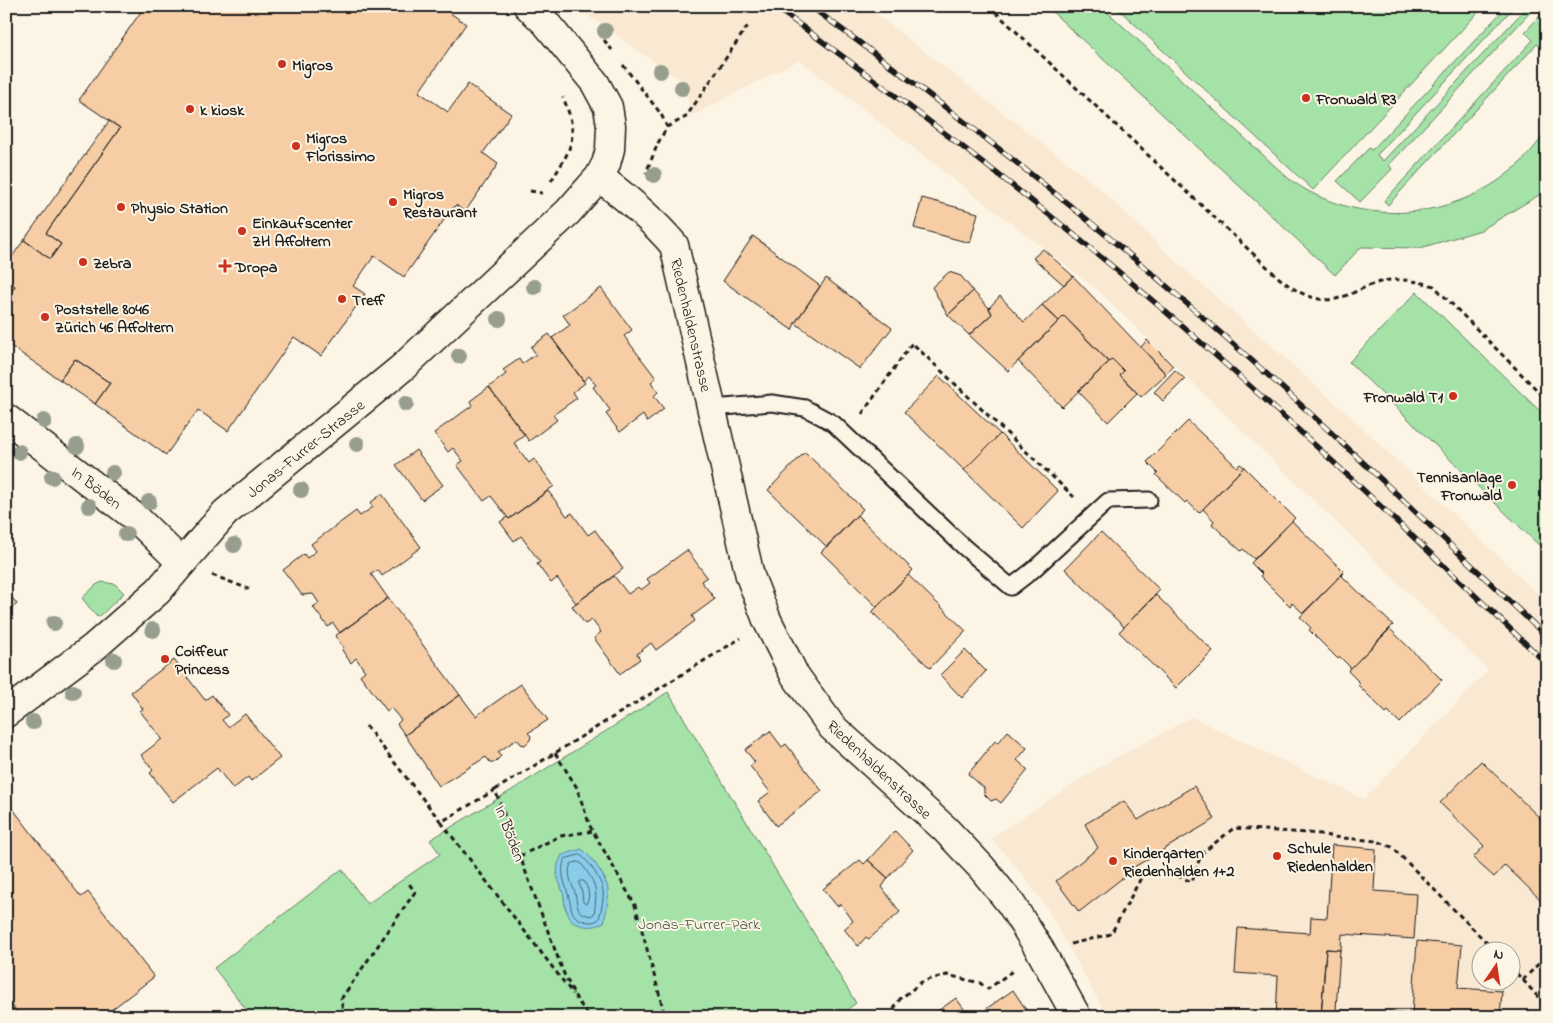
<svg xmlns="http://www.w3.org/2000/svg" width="1553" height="1023" font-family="'Indie Flower',sans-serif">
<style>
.built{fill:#fae9d2;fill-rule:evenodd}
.green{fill:#a5e2a8;stroke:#607f62;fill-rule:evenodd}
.water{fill:#8acdeb;stroke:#5e8698}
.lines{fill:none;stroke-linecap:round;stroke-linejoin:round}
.shore{stroke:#48636f;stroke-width:1}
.building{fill:#f6cda5;stroke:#1c1c1c}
.lane-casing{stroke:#1c1c1c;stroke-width:19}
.street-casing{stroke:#1c1c1c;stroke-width:31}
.path{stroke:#1c1c1c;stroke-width:3;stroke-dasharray:5 4;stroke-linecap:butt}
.lane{stroke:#fcf5e5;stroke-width:15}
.street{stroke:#fcf5e5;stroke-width:28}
.rail-casing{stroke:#1c1c1c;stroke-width:5.5}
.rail{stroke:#fcf5e5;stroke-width:4;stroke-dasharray:11;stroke-linecap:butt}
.tree{fill:#979e8e}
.poi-dot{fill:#c8321e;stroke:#fcf5e5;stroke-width:2}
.labels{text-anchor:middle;stroke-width:4;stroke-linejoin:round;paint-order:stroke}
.poi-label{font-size:16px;font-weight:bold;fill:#1c1c1c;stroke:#fcf5e5;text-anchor:start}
.street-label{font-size:16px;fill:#1c1c1c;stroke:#fcf5e5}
.park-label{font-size:16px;fill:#455746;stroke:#fcf5e5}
</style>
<rect width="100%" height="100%" fill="#fcf5e5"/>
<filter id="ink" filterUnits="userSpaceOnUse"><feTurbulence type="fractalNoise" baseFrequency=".02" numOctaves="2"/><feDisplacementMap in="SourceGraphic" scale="10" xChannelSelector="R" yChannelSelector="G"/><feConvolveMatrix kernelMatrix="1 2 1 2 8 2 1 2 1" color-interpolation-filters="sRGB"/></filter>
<g filter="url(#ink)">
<path class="built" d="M574 6H866L1096 185 1179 264 1348 414 1547 602V1017H1122L1121 1015 1104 1011 1048 910 1022 874 991 838 1099 767 1192 717 1364 799 1488 670 1095 288 799 60 692 116 688 104 687 90 677 78ZM1480 950H1510V980H1480Z"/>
<path class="green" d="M1046 6H1101L1288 178C1295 183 1302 188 1310 192 1374 226 1455 217 1511 171 1525 160 1536 145 1547 131V186L1539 195 1481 230 1420 248 1361 247 1335 275Z
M1115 6H1484L1313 190Z
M1507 6H1515L1377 155 1383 161 1528 6H1536L1389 165 1392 169 1360 202 1337 181 1369 148 1372 150Z
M1547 8V51L1537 44 1388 205 1384 201 1533 40 1525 32Z
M1417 292 1547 418V553L1349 362Z
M102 582 115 584 124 593 99 617 96 616 82 598 96 585Z
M668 692 856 1003 838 1017H252L214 968 342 869 367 904 440 854 430 840 512 790ZM594 862 605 879 608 891 604 922H572L565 907 564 896Z"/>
<path class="water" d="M582 849C592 858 606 876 608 890 609 900 606 913 604 922 593 929 584 927 572 922L565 907 564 896 557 875 558 864 562 855Z"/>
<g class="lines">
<path class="shore" d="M580 855C588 859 602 881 603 891 604 899 601 910 599 919 595 922 591 923 585 921 569 918 572 906 568 894 565 882 559 872 565 859Z
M578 862 581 863C596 884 598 888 594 914L591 916 581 913C576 906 577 901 575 893 572 883 566 874 571 864Z
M581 881H584C588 888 591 896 586 904L583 902 582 892 579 883Z"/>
</g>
<path class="building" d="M145 6H440L466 24 419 92 448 112 468 84 511 114 483 153 498 164 465 212 456 205 451 210 404 277 374 256 353 286 365 294 321 356 294 337 228 431 198 410 166 455 95 404 110 383 75 359 60 380 6 343V299L15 286 6 278V265L24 240 50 259 61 244 46 233 120 128 79 100Z
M109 121 120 128 46 233 61 244 50 259 24 240Z
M922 198 978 213 970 243 914 228Z
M753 236 820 286 795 323 792 330 723 281Z
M1043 249 1073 276 1064 285 1033 258Z
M949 272 961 276 973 291 948 315 932 287Z
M1073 276 1166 374 1141 397 1120 375 1124 371 1112 359 1109 362 1064 316 1059 321 1042 305Z
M6 278 15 286 6 299Z
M826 278 892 328 860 369 795 323Z
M601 288 632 330 624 336 656 378 651 382 658 392 654 396 664 409 647 422 643 415 620 432 606 414 610 410 593 387 596 385 589 376 583 381 552 338 570 325 563 315Z
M973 291 989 308 992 314 969 335 948 315Z
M1000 296 1024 322 1042 305 1059 321 1008 371 969 335 992 314 989 308Z
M1064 316 1109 362 1062 407 1018 361Z
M549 334 585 383 573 392 577 398 553 415 557 420 529 441 489 387 506 374 503 370 519 359 522 364 536 354 531 347Z
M1147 340 1173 366 1166 374 1141 347Z
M75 359 110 383 95 404 60 380Z
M1112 359 1124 371 1120 375 1137 393 1108 422 1078 391Z
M1175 370 1185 379 1163 401 1154 392Z
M939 376 1000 434 964 470 904 412Z
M489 387 525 435 514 443 529 463 534 459 554 486 509 519 491 496 484 501 457 465 463 461 453 448 448 452 434 433 473 405 470 401Z
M1188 421 1237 467 1240 464 1244 467 1199 513 1187 501 1185 503 1156 475 1158 473 1147 462Z
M1000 434 1058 491 1023 528 964 470Z
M416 450 443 485 422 500 396 465Z
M805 452 863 509 827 547 768 490Z
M1244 467 1295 518 1254 559 1243 549 1241 551 1212 524 1214 521 1203 509Z
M548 491 567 516 572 513 588 535 595 530 623 569 576 603 557 578 551 583 537 564 540 562 521 536 514 541 500 522 507 517 509 519Z
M382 494 421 547 382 576 378 570 371 574 388 598 340 633 333 623 328 627 313 607 319 603 313 594 302 595 283 570 304 554 307 558 316 551 311 544 356 511 360 516 373 507 370 503Z
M857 515 913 570 877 607 821 552Z
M1292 521 1344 572 1303 613 1292 603 1290 606 1260 576 1262 574 1251 563Z
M1101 532 1160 590 1124 627 1065 569Z
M687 550 707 577 701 581 715 599 692 616 695 621 656 650 651 643 637 654 640 659 620 674 594 638 601 632 592 620 585 624 572 606 614 576 628 594 638 587 641 590 650 583 647 579Z
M908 575 966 631 930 668 872 612Z
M1341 575 1393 625 1351 668 1340 657 1338 659 1309 630 1311 628 1300 617Z
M6 590 17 604 6 613Z
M1156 595 1213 651 1176 688 1119 632Z
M388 598 460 695 405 735 397 724 401 720 391 708 387 711 360 675 365 671 356 658 351 663 342 650 344 648 335 636Z
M1390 629 1442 680 1400 723 1388 711 1386 713 1358 685 1360 683 1348 671Z
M965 650 986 671 962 698 940 675Z
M174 660 205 700 212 695 228 715 222 720 228 727 245 714 280 758 251 781 248 777 233 789 217 768 173 802 150 773 153 770 141 755 162 739 140 711 143 709 131 692Z
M521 684 548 720 528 733 531 736 530 740 525 745 521 744 517 739 498 752 501 756 494 763 490 762 486 757 439 786 405 735 460 695 476 716Z
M770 731 782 747 786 744 822 791 776 826 758 801 770 792 750 766 755 762 745 750Z
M1008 731 1027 748 1017 760 1028 770 1001 803 996 799 991 801 984 794V788L968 774 995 741 998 743Z
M1481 761 1547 825V906L1505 865 1494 877 1473 858 1484 846 1440 803Z
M1194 786 1215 819 1124 873 1125 876 1079 912 1056 881 1098 848 1085 824 1124 801 1138 820Z
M6 800 81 897 88 892 154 977 102 1017H21L6 998Z
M895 831 913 850 888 878 868 860Z
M1332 845 1376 849 1374 891 1417 894 1414 939 1342 934 1341 950 1326 949 1321 1017H1276L1278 976 1235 973 1238 928 1310 933 1311 917 1327 918Z
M860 860 864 864 868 860 888 878 882 887 900 912 869 939 866 937 858 946 844 929 853 921 841 904 837 906 823 889Z
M1417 941 1462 945 1458 988 1502 991 1500 1017H1397V1013L1412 1014Z
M1326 949 1340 950 1336 1010 1397 1014V1017H1321Z
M1013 990 1031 1017H989L991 1016 986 1009Z
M956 998 970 1017H937L935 1013Z"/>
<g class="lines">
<defs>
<path id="lane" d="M712 408 772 403 805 408 833 423 964 547 1011 587 1033 570 1108 501 1149 500"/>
<path id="street" d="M599 177C627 198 652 219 674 245L750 576 767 620 794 674 832 727 945 829 982 868 1011 904 1040 950 1077 1017
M6 418 136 518 182 563
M6 713 93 648 158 591 225 513 403 367 568 212 599 177 606 164 610 149 611 126 608 107 595 83 545 22 528 6"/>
</defs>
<use href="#lane" class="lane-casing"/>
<use href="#street" class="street-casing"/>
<path class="path" d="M989 6 1279 278C1295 291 1315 303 1336 299 1351 295 1365 286 1380 282 1398 277 1417 281 1434 286L1547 400
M604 40 612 50
M623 65 661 114 667 127 658 143 646 173
M667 127 686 117 749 24
M551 181C573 147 579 136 563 97
M530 191 542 193
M862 414 912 343 1074 497
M212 575 249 589
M366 726 441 822 495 790 564 974 577 1000 590 1017
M555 753 576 786 590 826 635 905 663 1008 662 1017
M495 790 741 638
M441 822 573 994
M520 856 560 836 593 831
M1071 944 1111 934 1142 876 1164 870 1192 882 1201 854 1234 828 1321 834 1333 837 1377 841 1392 847 1494 950
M1510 967 1523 980 1547 955
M1523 980 1547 1007
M344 1017 341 999 415 892 407 881
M889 1017 900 999 923 981 947 975 980 983 988 989 1015 969"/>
<use href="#lane" class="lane"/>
<use href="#street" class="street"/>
<defs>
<path id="rail" d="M774 6C881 84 988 164 1090 248 1249 379 1398 522 1547 664
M810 6C939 100 1065 198 1185 302 1310 409 1428 524 1547 637"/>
</defs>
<use href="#rail" class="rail-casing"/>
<use href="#rail" class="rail"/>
</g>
<g class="tree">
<circle cx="605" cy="31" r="8"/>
<circle cx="660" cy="71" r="8"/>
<circle cx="682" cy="88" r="8"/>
<circle cx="654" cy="175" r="8"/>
<circle cx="534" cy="287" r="8"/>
<circle cx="499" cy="319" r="8"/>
<circle cx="459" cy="356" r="8"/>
<circle cx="406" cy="404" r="8"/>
<circle cx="44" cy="421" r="8"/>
<circle cx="357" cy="444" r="8"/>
<circle cx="77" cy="446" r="8"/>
<circle cx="19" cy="452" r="8"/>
<circle cx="113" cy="473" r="8"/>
<circle cx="52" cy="477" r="8"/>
<circle cx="301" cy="490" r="8"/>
<circle cx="149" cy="502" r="8"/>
<circle cx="89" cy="506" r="8"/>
<circle cx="126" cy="534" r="8"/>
<circle cx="234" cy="545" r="8"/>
<circle cx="54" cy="623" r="8"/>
<circle cx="153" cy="630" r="8"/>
<circle cx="114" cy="660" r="8"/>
<circle cx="73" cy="692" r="8"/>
<circle cx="33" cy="722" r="8"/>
</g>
</g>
<g class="poi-dot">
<circle cx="282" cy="64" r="5"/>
<circle cx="1306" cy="98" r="5"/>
<circle cx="190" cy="109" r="5"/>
<circle cx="296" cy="146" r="5"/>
<circle cx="393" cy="202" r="5"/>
<circle cx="121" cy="207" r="5"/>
<circle cx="242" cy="231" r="5"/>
<circle cx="83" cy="262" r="5"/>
<path d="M222.5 258.5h5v5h5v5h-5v5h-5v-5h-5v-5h5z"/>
<circle cx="342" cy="299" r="5"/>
<circle cx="45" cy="317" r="5"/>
<circle cx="1453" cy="396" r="5"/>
<circle cx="1512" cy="485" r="5"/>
<circle cx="165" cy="659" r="5"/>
<circle cx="1277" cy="856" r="5"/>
<circle cx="1113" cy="861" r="5"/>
</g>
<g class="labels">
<g class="poi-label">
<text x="292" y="70">Migros</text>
<text x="1316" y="104">Fronwald R3</text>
<text x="200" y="115">k kiosk</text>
<text x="306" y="143">Migros<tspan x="306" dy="18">Florissimo</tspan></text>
<text x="403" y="199">Migros<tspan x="403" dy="18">Restaurant</tspan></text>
<text x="131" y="213">Physio Station</text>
<text x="252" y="228">Einkaufscenter<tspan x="252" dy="18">ZH Affoltern</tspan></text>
<text x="93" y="268">Zebra</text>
<text x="235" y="272">Dropa</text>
<text x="352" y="305">Treff</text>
<text x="55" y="314">Poststelle 8046<tspan x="55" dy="18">Zürich 46 Affoltern</tspan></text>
<text x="1443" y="402" text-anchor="end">Fronwald T1</text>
<text x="1502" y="482" text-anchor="end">Tennisanlage<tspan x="1502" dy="18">Fronwald</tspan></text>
<text x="175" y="656">Coiffeur<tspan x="175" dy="18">Princess</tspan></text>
<text x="1287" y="853">Schule<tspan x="1287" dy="18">Riedenhalden</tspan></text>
<text x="1123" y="858">Kindergarten<tspan x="1123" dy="18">Riedenhalden 1+2</tspan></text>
</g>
<g class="street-label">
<text transform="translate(692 325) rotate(77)" y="6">Riedenhaldenstrasse</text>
<text transform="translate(305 448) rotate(-39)" y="6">Jonas-Furrer-Strasse</text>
<text transform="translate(97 487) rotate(38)" y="6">In Böden</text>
<text transform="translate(880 769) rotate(43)" y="6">Riedenhaldenstrasse</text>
<text transform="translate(511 833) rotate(69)" y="6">In Böden</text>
</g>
<g class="park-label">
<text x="699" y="929">Jonas-Furrer-Park</text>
</g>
</g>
<rect width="1553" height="1023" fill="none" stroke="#fcf5e5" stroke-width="25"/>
<rect x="12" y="12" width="1528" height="998" fill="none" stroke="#1c1c1c" stroke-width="2" filter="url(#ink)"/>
<g transform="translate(1496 966) rotate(13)"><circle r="24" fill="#fcf5e5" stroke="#a29e95"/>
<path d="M0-4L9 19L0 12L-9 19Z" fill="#c8321e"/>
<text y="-8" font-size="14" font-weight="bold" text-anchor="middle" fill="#1c1c1c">N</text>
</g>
</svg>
